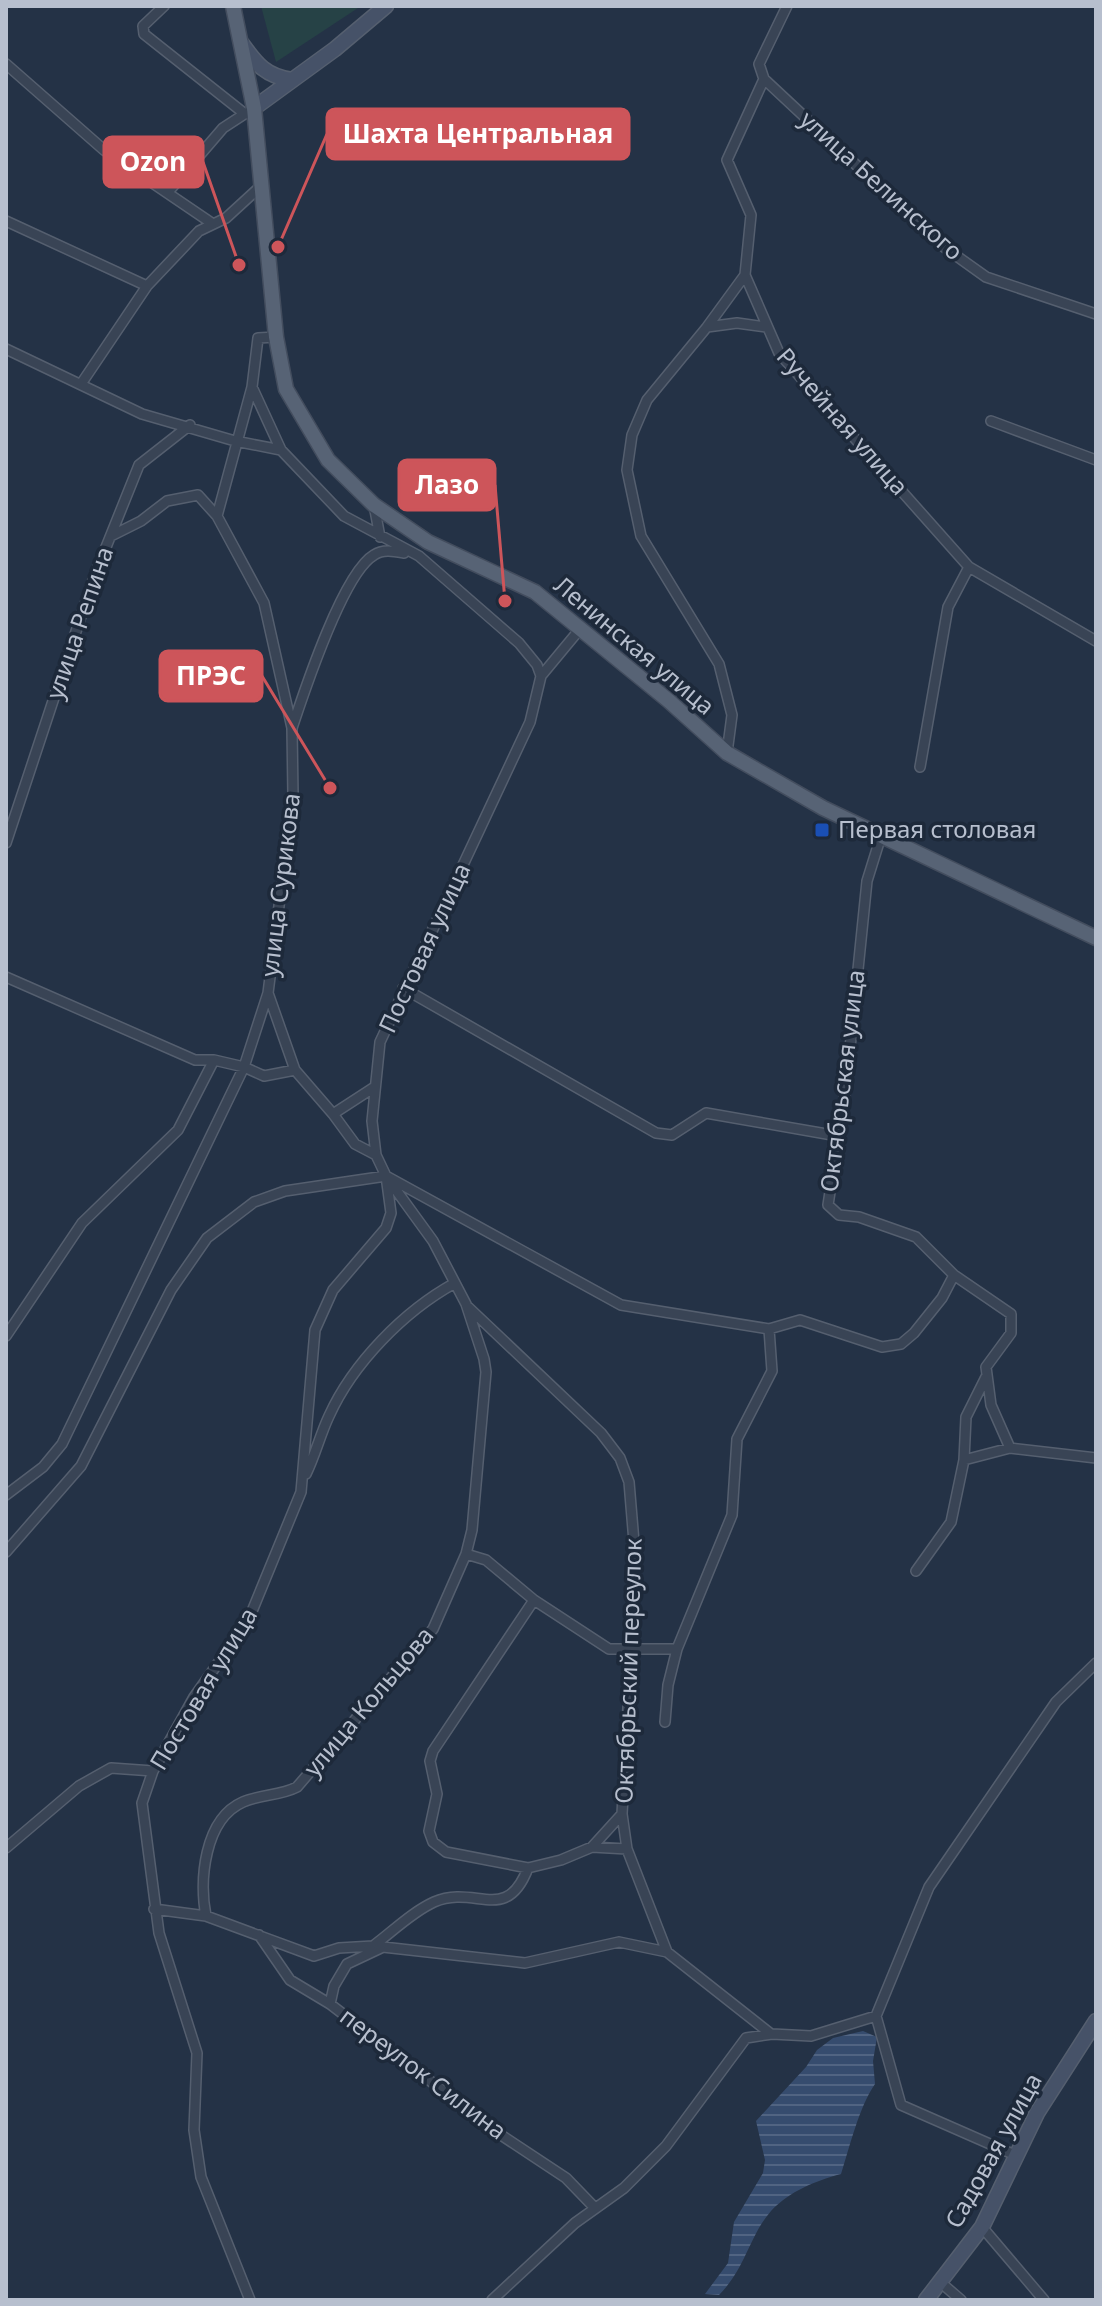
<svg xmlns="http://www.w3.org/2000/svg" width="1102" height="2306" font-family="'Noto Sans',sans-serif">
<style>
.park{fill:#264246}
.water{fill:url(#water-rules)}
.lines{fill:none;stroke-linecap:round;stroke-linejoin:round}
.street-casing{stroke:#555f6f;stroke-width:12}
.secondary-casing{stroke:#555f6f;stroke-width:17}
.primary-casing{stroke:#434d5e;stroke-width:17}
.street{stroke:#394455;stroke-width:9}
.secondary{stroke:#465268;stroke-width:14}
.primary{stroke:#576375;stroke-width:14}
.transit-dot{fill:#1a4fb4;stroke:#1d293a;stroke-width:3}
.labels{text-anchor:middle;stroke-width:7;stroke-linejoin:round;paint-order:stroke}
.street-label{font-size:24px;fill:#b7bfce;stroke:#1d293a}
.poi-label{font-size:24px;fill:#b7bfce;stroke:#1d293a;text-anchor:start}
.leader{fill:none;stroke:#cd555a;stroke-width:3}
.callout-dot{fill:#cd555a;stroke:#1d293a;stroke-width:3}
.callout{fill:#cd555a;stroke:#cd555a;stroke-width:3}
.callout-label{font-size:26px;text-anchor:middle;font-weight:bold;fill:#fff}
</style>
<defs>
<pattern id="water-rules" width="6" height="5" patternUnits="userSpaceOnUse" patternTransform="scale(2)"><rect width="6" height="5" fill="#364c6e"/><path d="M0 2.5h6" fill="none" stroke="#516482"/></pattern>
</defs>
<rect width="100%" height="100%" fill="#243246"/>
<path class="park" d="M261 6H361L276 62Z"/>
<path class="water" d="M863 2031 877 2037 873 2061 875 2084C859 2107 850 2146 841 2174 815 2181 790 2191 771 2211 749 2236 746 2268 719 2295L705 2294 728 2263 734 2222 763 2173 765 2160 756 2121 806 2067 817 2050 833 2038Z"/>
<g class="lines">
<defs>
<path id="street" d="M164 6 143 26 144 34 245 114
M787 6 759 64 764 79 944 247 986 277 1096 314
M6 64 104 150 213 224
M764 79 727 160 751 215 745 275 779 353 969 567 1096 641
M168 192 223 128 246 113
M6 221 147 286
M707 327 745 275
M6 349 142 414 235 441 281 450 344 516 419 556 519 643 537 665 541 676 530 722 380 1042 372 1121 376 1155 386 1176 391 1213 386 1228 333 1290 315 1330 301 1492 248 1621 194 1697 153 1771 142 1803 159 1933 197 2053 194 2130 201 2177 250 2300
M81 384 147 286 199 231 226 218 262 185
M252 387 281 450
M991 421 1096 460
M374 505 380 537
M111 536 141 521 167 501 198 495 217 516
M541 676 580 629
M292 728C304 692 343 573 374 555 383 549 393 551 404 553
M727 753 732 715 719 664 641 536 627 470 632 435 647 400 707 327 737 323 766 327
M920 767 948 607 969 567
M881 836 867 881 846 1087 828 1205 839 1215 859 1217 916 1237 954 1275 1011 1314V1333L986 1367 991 1405 1010 1448
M6 843 94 577 139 465 190 425
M6 977 195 1060H214
M403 988 656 1133 672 1135 706 1113 838 1136
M268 993 293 795 292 728 264 603 217 516 252 387 258 338 276 337
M333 1114 355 1144 376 1155
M467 1306 601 1433 620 1458 629 1482 636 1566 622 1814 627 1849 667 1952
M6 1336 82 1223 178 1130 214 1060 244 1067 268 993 295 1070
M964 1460 966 1417 986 1377
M306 1474C315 1456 320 1435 329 1416 353 1363 404 1311 455 1283
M6 1495 43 1467 62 1444 244 1067 264 1076 295 1070 333 1114 373 1088
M6 1552 81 1466 171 1290 207 1238 254 1202 285 1191 386 1176 621 1305 769 1329 800 1320 882 1347 901 1344 914 1333 942 1298 954 1275
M466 1554 486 1560 534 1600 609 1649H677
M916 1571 951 1522 964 1460 1010 1448 1096 1458
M534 1600 433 1751 430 1761 437 1794 429 1831 433 1842 446 1852 528 1868 561 1860 592 1847 627 1849
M665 1722 668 1685 677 1649 732 1515 737 1439 772 1371 769 1329
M592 1847 622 1814
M6 1848 79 1786 111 1768 153 1771
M154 1909 206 1916 314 1956 339 1948 373 1946
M206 1916C199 1881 204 1819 243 1802 261 1794 280 1796 297 1787L433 1629 466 1554 472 1530 486 1372 484 1359 466 1304 433 1241 388 1179
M259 1935 290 1980 330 2004 498 2133 566 2178 594 2207
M373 1946C392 1932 412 1912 434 1902 476 1884 506 1925 528 1868
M330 2004 334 1986 347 1964 383 1947 525 1963 619 1942 667 1952 771 2034
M876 2016 929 1887 1056 1702 1096 1663
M982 2227 1044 2300
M939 2281 961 2300
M492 2300 575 2223 624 2188 666 2146 746 2038 772 2034 811 2036 876 2016 901 2105 1015 2155"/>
<path id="secondary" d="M242 44C257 65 266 76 292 80
M254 108 335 49 386 6
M926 2300 982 2227 1037 2113 1096 2021"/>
<path id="primary" d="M233 6 254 108 276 337 286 389 328 460 374 505 428 542 535 592 669 701 727 753 823 808 1096 938"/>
</defs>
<use href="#street" class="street-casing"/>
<use href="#secondary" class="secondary-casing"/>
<use href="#primary" class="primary-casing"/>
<use href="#street" class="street"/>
<use href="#secondary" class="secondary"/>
<use href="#primary" class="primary"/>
</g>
<rect class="transit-dot" x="814" y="822" width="16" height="16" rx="4"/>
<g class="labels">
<g class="street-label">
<text transform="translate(881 186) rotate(42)" y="8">улица Белинского</text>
<text transform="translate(842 422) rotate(49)" y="8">Ручейная улица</text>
<text transform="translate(80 623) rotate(-71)" y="8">улица Репина</text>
<text transform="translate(634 646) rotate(40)" y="8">Ленинская улица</text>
<text transform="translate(281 885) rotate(-83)" y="8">улица Сурикова</text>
<text transform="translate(425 948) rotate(-65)" y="8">Постовая улица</text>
<text transform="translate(843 1081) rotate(-83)" y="8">Октябрьская улица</text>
<text transform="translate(629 1671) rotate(-88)" y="8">Октябрьский переулок</text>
<text transform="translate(204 1689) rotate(-59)" y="8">Постовая улица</text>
<text transform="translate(369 1702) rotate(-50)" y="8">улица Кольцова</text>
<text transform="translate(423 2074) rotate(37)" y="8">переулок Силина</text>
<text transform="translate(994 2151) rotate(-61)" y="8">Садовая улица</text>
</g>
<g class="poi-label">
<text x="838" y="838">Первая столовая</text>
</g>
</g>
<path class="leader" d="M278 247L327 134M239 265L203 162M505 601L495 485M330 788L262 676"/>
<g class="callout-dot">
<circle cx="278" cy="247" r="8"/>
<circle cx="239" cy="265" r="8"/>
<circle cx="505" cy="601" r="8"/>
<circle cx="330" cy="788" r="8"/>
</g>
<g class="callout">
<rect x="327" y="109" width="302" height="50" rx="8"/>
<rect x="104" y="137" width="99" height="50" rx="8"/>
<rect x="399" y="460" width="96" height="50" rx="8"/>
<rect x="160" y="651" width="102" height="50" rx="8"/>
</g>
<g class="callout-label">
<text x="478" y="143">Шахта Центральная</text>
<text x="153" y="171">Ozon</text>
<text x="447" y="494">Лазо</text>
<text x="211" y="685">ПРЭС</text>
</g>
<rect width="1102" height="2306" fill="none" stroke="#b7bfce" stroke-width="16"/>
</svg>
